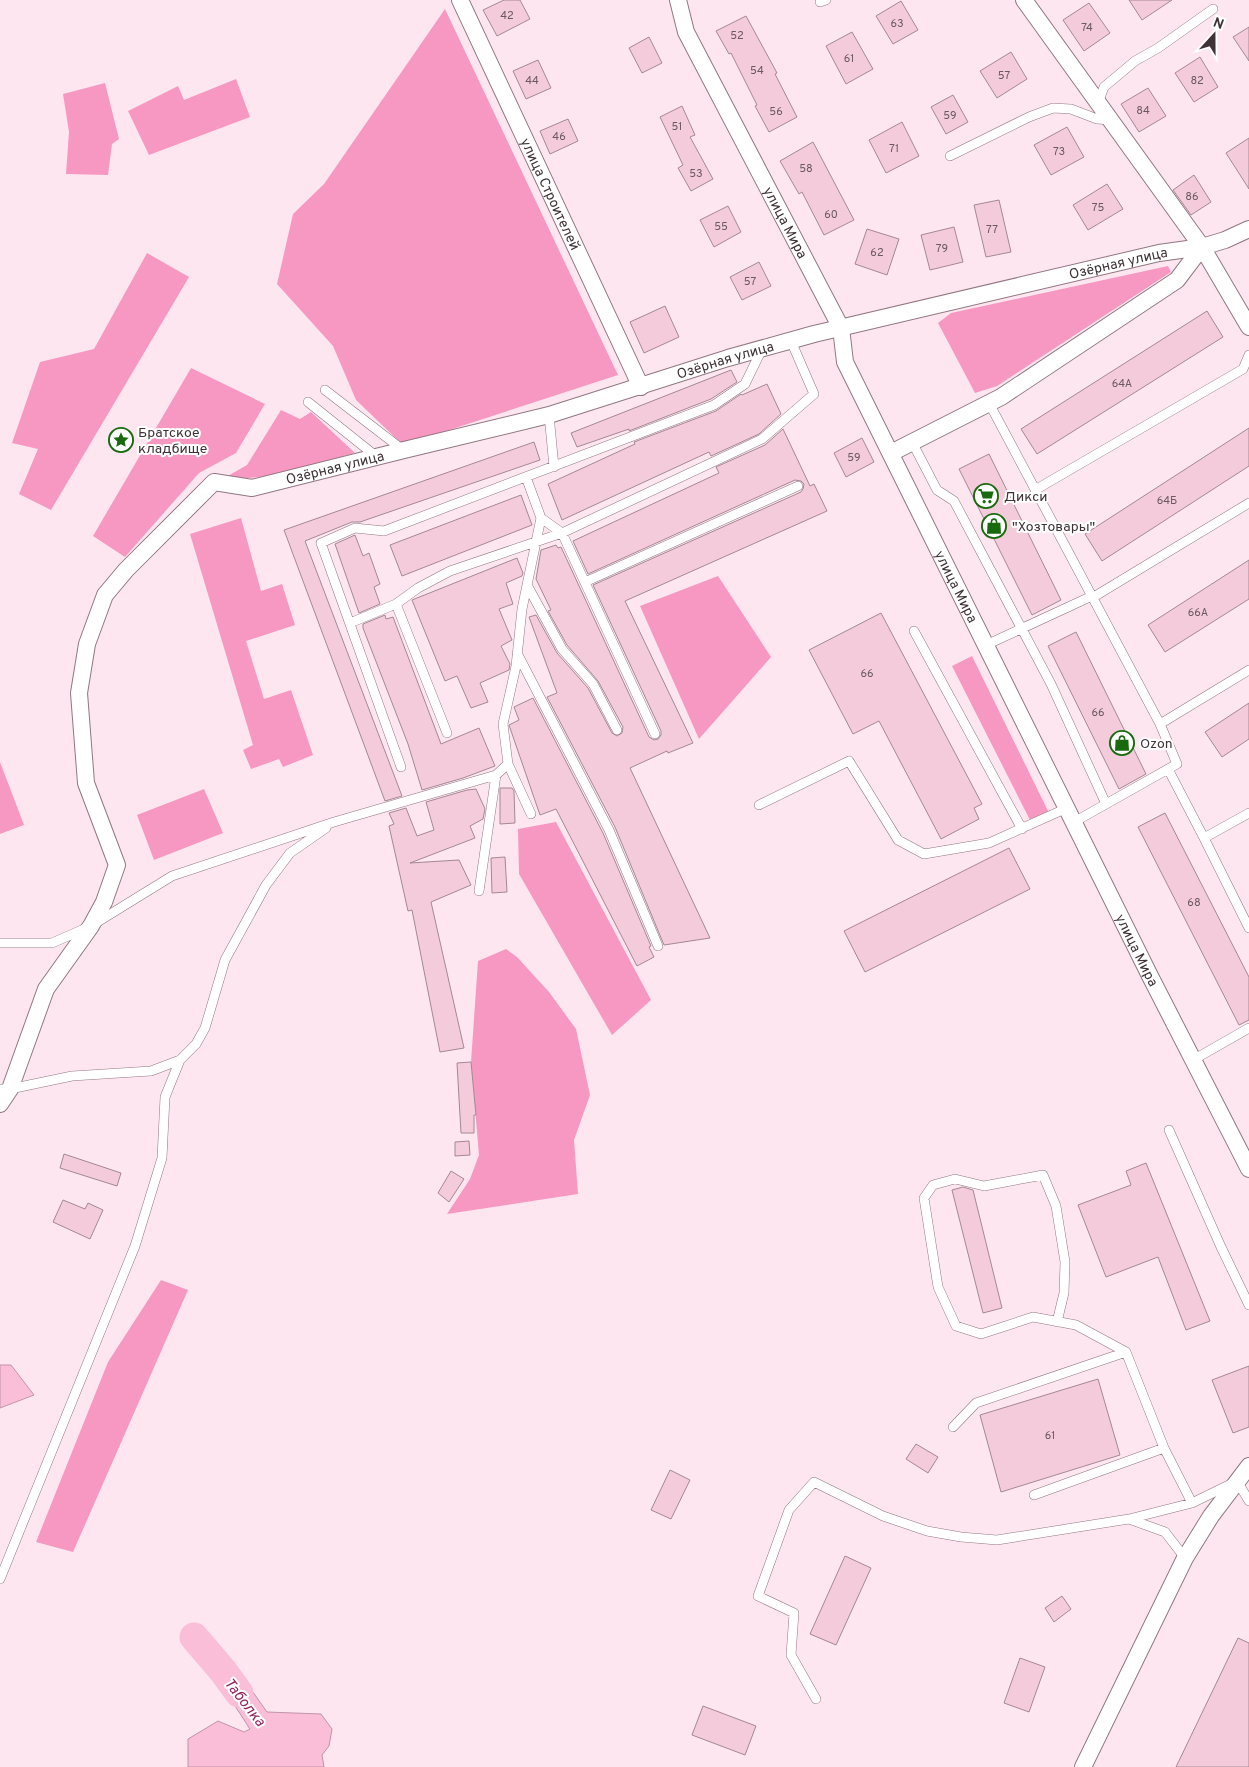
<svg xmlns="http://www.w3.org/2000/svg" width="1249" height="1767" font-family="Overpass,sans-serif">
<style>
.green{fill:#f798c3}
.water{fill:#fabed8;stroke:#c294a8}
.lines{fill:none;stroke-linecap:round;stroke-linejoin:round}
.river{stroke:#fabed8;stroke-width:29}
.building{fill:#f3cbdb;stroke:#a48894}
.service-casing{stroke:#927782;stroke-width:10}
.minor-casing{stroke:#927782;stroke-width:18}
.service{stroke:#fff;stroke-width:9}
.minor{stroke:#fff;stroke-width:16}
.labels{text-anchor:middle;stroke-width:4;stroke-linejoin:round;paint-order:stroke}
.number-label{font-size:11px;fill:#6b5860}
.street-label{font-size:14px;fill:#3e3237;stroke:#fff}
.poi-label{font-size:14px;fill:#3e3237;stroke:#fff;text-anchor:start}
.water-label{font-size:15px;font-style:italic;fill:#912360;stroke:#fff}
</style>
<rect width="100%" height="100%" fill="#fee6f0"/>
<path class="green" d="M445 9 618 375 403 445 356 400 333 346 277 284 293 214 324 184Z
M236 79 250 117 149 155 128 111 178 86 184 100Z
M105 83 119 139 112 144 108 175 66 174 69 132 63 94Z
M147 253 189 277 51 510 19 494 38 449 12 443 40 362 94 349Z
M1168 266 1171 272 997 386 975 393 938 323 951 313Z
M191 368 265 404 236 453 199 473 125 557 93 536Z
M281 410 300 419 311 412 355 453 270 476 219 481 247 465Z
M241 518 261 591 282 584 295 625 246 641 264 699 291 690 313 755 283 767 279 759 251 769 243 750 253 745 190 534Z
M718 576 771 657 699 739 640 606Z
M972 656 1050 815 1032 824 952 666Z
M0 762 24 825 0 834Z
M204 789 223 833 154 860 137 815Z
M556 822 651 1000 612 1035 519 874 518 829Z
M506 949 517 957 549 992 576 1029 590 1095 574 1140 578 1194 447 1214 470 1179 479 1155 471 1062 478 961Z
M161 1280 188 1290 73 1552 36 1542 108 1362Z"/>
<path class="water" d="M0 1365H11L34 1395 0 1408Z
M226 1654 267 1712 321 1714 332 1729 329 1746 322 1755 324 1767H188V1739L218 1721 244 1732 250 1729 209 1666Z"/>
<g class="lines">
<path class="river" d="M194 1637 223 1671 239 1693"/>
</g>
<path class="building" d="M504 0H520L530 19 497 36 483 10Z
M1129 0H1172L1142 20Z
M901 1 918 30 893 44 876 16Z
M1089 3 1110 33 1084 51 1063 20Z
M746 16 777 73 775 74 797 117 769 132 755 106 757 105 731 53 729 54 716 31Z
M1249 27V61L1233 37Z
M852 32 873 69 846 84 826 46Z
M649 37 662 63 642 73 629 48Z
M1011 52 1027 79 997 98 980 71Z
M1200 57 1218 87 1194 102 1175 73Z
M538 60 551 88 526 99 513 71Z
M1148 88 1166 116 1139 132 1121 104Z
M953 95 968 122 946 134 931 107Z
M682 106 695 135 690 137 713 179 691 191 678 168 683 165 660 117Z
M568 119 578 141 550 154 540 131Z
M902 122 919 156 886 173 869 140Z
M1067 127 1084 157 1051 175 1034 145Z
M1249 138V189L1226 153Z
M813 142 854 220 824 235 802 192 799 194 780 161Z
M1194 175 1211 202 1191 215 1173 190Z
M1107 184 1123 209 1088 230 1073 205Z
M999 200 1011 252 986 257 974 205Z
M728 206 741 232 714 247 700 220Z
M954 227 963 262 930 270 921 235Z
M867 229 899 239 887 275 855 264Z
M759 262 771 286 742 300 730 277Z
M665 306 679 337 644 353 630 322Z
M1207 311 1223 337 1037 454 1021 429Z
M731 370 737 382 711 399 629 431V429L577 447 571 433Z
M767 384 781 414 759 434 711 456 709 452 562 520 548 484 635 444 634 442 716 411 741 394 742 395Z
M1249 428V466L1102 561 1085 534Z
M783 429 810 486 814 484 827 511 625 601 693 743 668 753 667 751 630 768 710 938 664 945 615 827 547 697 557 693 529 617 536 615 557 653 588 688 612 733 617 736 622 733 623 727 598 681 567 645 548 611 551 610 536 579 541 550 556 545 558 548 561 547 649 737 654 740 658 739 661 735V731L593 585 801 492 803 489 804 484 801 481 795 480 588 574 573 541 719 473 716 467 765 445Z
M862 438 874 462 846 477 834 453Z
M534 442 540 460 360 522H352L305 541 402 796 385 801 284 530Z
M989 454 1061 600 1032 615 959 469Z
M521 495 532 525 402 576 390 545Z
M355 535 363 556 369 553 380 584 374 587 380 604 359 613 335 544Z
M517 558 523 573 522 576 506 583 513 604 499 609 512 640 501 646 510 664 509 670 480 683 488 702 471 708 457 676 445 681 412 600Z
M1249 560V599L1165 652 1148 625Z
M881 613 982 804 974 808 979 819 941 839 879 721 853 734 809 650Z
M385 615 386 619 393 617 441 744 479 728 495 766 463 778 422 790 408 744 363 628V624Z
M1076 632 1146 774 1119 789 1048 646Z
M533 698 603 833 651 946 649 947 654 957 637 966 556 809 540 815 509 725 519 720 514 707Z
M1249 703V739L1222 757 1205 732Z
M500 788H512L514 791 515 823 500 824Z
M476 789 485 809 483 819 470 826 475 838 410 863 459 860 471 885 431 902 464 1048 440 1052 412 910 408 911 389 826 394 824 389 813 406 808 417 836 434 830 426 802 467 790Z
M1165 813 1249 977V1020L1239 1025 1138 827Z
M1009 848 1030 889 865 972 844 931Z
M505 857 507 892 492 893 491 858Z
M471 1062 476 1115H474V1133H461L457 1063Z
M469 1141 470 1155 455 1156V1142Z
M64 1154 121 1173 117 1186 60 1168Z
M1146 1163 1210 1321 1186 1330 1158 1257 1106 1277 1078 1205 1131 1185 1126 1171Z
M451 1171 464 1179 449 1202 438 1193Z
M963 1187 973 1190 1002 1308 983 1313 952 1190Z
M63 1200 85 1209 88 1203 103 1210 90 1239 53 1222Z
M1249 1366V1427L1233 1433 1212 1380Z
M1098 1379 1120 1455 1001 1492 980 1415Z
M916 1444 938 1457 928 1473 906 1459Z
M670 1470 690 1480 671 1519 651 1510Z
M845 1556 871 1568 836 1645 810 1634Z
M1062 1596 1071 1609 1054 1622 1045 1608Z
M1238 1638 1249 1643V1767H1176Z
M1020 1658 1045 1667 1029 1712 1004 1703Z
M703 1706 756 1726 745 1755 692 1735Z"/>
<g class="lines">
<defs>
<path id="service" d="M820 2 826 0
M1098 103 1104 87 1135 61 1158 48 1213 9
M950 156 1029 117 1053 108 1071 109 1097 119 1111 120
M325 390 403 450
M308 402 377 457
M989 403 1160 724 1177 764 1106 804
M549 415 554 467
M912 442 937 490 954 501 1051 684 1106 804 1074 822
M526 477 541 518 562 533 655 734
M1035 490 1243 369 1249 355
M585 582 798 486
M527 585 562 649 593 684 617 730
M1092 598 1249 503
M396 604 447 733
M350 623 396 604 418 588 450 571 562 533 762 439 814 394 791 341
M914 631 1022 829
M986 645 1092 596
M517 653 609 830 658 946
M1160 724 1249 670
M508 764 531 814
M401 767 321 543 355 528 384 531 714 405 745 384 762 349
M1168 769 1204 838 1249 813
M759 805 849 761 898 840 924 854 989 843 1067 808
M1204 838 1249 928
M479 891 496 775
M0 943H52L91 926 172 876 334 822 496 775 508 764 503 724 516 666 522 609 541 518
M1193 1060 1249 1028
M0 1089H10L72 1076 151 1071 180 1060 196 1044 205 1028 225 960 266 885 290 853 326 828
M1169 1130 1221 1247 1249 1305
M1057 1322 1064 1293 1065 1262 1056 1206 1043 1175 984 1186 955 1179 933 1185 924 1198 938 1287 956 1326 981 1334 1033 1317 1076 1325 1126 1352
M953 1427 976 1403 1126 1352 1164 1448
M1034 1495 1164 1448 1192 1503
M1129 1519 1165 1532 1185 1558
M0 1579 135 1246 162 1158 165 1097 180 1060
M816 1699 791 1655 794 1613 758 1596 789 1510 814 1482 883 1516 927 1531 961 1537 997 1540 1129 1519 1192 1503 1237 1481 1249 1501"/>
<g id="minor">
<path id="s1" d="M460 0 641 387"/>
<path id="s2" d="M678 0 686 32 841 328 845 362 1150 976 1249 1169"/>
<path d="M1024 0 1202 247 1249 327"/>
<path d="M891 453 1001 397 1177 280 1202 247"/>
<path id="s3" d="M0 1104 10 1089 46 989 91 926 104 902 117 865 86 783 79 693 87 644 105 595 126 570 214 482 252 488 404 450 549 415 728 358 814 334 1159 253 1202 247 1225 240 1249 229"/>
<path d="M1083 1767 1185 1558 1211 1516 1249 1466"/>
</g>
</defs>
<use href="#service" class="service-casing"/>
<use href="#minor" class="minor-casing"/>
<use href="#service" class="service"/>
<use href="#minor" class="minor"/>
</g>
<defs>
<symbol id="sight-ring" viewBox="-11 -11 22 22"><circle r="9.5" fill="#fff" stroke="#196a0e" stroke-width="1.5"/><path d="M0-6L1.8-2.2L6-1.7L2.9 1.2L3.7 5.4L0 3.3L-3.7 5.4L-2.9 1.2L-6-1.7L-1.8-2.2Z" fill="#196a0e"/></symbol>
<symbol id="supermarket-ring" viewBox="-11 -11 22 22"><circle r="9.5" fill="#fff" stroke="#196a0e" stroke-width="1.5"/><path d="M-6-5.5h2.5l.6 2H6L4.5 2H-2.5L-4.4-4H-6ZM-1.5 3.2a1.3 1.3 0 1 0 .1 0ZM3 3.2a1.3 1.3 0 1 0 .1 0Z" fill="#196a0e"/></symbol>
<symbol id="shop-ring" viewBox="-11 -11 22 22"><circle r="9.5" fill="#fff" stroke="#196a0e" stroke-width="1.5"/><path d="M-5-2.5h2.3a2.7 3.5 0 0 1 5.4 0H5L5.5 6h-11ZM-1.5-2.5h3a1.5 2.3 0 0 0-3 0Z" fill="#196a0e"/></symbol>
</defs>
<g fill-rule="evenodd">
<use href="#sight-ring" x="107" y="426" width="28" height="28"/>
<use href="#supermarket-ring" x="972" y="482" width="28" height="28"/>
<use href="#shop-ring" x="980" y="512" width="28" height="28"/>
<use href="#shop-ring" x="1108" y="729" width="28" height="28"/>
</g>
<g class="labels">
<g class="number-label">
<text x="507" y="19">42</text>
<text x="897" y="27">63</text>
<text x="1087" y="31">74</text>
<text x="737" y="39">52</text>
<text x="849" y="62">61</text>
<text x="757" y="74">54</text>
<text x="1004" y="79">57</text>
<text x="532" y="84">44</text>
<text x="1197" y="84">82</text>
<text x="1143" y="114">84</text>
<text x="776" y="115">56</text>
<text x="950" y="119">59</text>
<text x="677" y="130">51</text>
<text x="559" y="140">46</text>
<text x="894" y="152">71</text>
<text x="1059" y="155">73</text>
<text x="806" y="172">58</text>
<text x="696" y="177">53</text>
<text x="1192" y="200">86</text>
<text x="1098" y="211">75</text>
<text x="831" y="218">60</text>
<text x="721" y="230">55</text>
<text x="992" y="233">77</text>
<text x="942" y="252">79</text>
<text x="877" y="256">62</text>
<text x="750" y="285">57</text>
<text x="1122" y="387">64А</text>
<text x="854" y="461">59</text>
<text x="1167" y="504">64Б</text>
<text x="1198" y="616">66А</text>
<text x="867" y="677">66</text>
<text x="1098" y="716">66</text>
<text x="1194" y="906">68</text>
<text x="1050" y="1439">61</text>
</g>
<g class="street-label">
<text dy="5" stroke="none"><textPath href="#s1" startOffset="214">улица Строителей</textPath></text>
<text dy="5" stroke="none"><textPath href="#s2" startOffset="248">улица Мира</textPath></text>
<text dy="5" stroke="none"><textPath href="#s3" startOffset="1639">Озёрная улица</textPath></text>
<text dy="5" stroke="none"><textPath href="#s3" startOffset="1234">Озёрная улица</textPath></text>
<text dy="5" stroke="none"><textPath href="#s3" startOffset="829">Озёрная улица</textPath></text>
<text dy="5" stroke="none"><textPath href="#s2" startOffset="652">улица Мира</textPath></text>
<text dy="5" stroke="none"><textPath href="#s2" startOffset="1058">улица Мира</textPath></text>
</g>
<g class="poi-label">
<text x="138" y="437">Братское<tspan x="138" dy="16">кладбище</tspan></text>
<text x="1004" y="501">Дикси</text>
<text x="1012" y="531">"Хозтовары"</text>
<text x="1140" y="748">Ozon</text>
</g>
<g class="water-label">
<text transform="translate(245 1702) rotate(52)" y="5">Таболка</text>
</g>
</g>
<g transform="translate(1214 35) rotate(21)" stroke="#ffffff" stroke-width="4" paint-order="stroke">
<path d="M0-4L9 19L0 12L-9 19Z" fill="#3e3237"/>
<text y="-8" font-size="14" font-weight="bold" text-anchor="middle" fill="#3e3237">N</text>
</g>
</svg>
